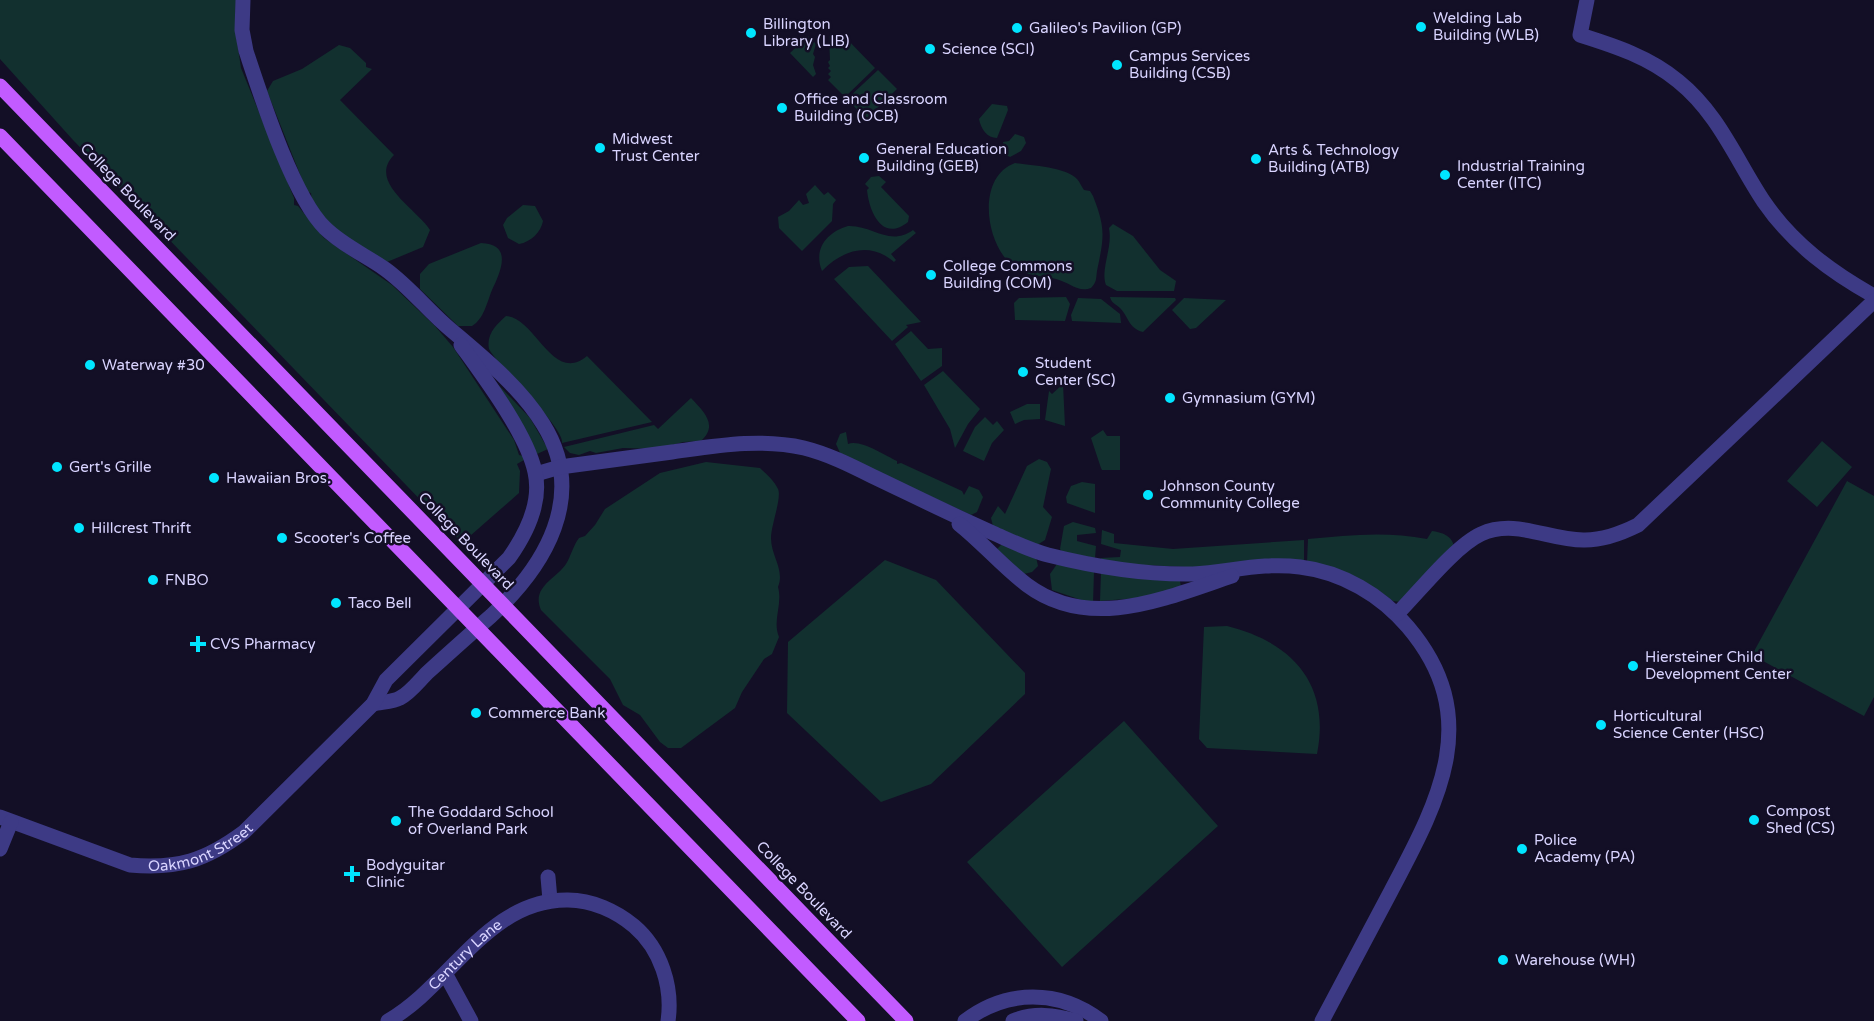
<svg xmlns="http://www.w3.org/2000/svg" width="1874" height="1021" font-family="'Varela Round',sans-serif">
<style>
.green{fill:#12302f}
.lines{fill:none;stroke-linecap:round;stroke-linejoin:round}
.minor{stroke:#3d3a85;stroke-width:15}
.major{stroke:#c25bff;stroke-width:15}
.poi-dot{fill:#00e5ff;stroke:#130f26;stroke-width:2}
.labels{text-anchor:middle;stroke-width:5;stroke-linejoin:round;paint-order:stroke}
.poi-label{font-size:15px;fill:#d9d4ff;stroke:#130f26;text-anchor:start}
.street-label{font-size:15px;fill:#d9d4ff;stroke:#130f26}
</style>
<rect width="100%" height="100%" fill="#130f26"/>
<path class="green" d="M0 0H236L235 28 241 68 294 198V205L298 206 324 238 392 285 435 326 453 347 514 440 519 455 523 456 524 460 517 464 520 471 519 493 462 543 73 140 0 59Z
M808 36 816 44 813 54 815 57 813 65 816 74 813 77 790 53Z
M829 36H844L875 68 845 97 828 80 831 77 828 74 831 71 828 68 830 66 828 62 830 60Z
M339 45 350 48 366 63V67L372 69 340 100 394 155C367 182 417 209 430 230L423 247 387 262C364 249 311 220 311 193L307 192 267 91 273 81 302 69Z
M878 70 897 89 866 119 847 99Z
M992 104 1007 106 1008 110 997 138C987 138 981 129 979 119Z
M1015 134 1024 137 1026 143 1021 151 1010 157 1004 154 1003 142 1009 141Z
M1015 163C1030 165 1067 167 1077 179 1080 182 1081 186 1084 190L1090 191 1093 196C1106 229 1104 237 1097 271 1096 278 1097 282 1091 288 1078 293 1069 282 1056 279 1041 275 1026 277 1013 266 985 244 976 177 1015 163Z
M879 176 886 182 881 187 909 216 908 222C882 243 869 211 867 190L869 188 865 184 871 177Z
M815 185 824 195 828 192 836 200 833 204 832 221 802 251 779 228 778 217 789 211 799 200 803 205 809 203 806 194Z
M523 205 535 206 543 221C541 232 531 242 519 244L508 238 503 225 507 218Z
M1113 224 1133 236 1160 270 1176 281 1174 291H1117L1106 285C1100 269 1113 248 1109 228Z
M848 226C873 225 889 247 913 230L916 233 891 254 896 260 894 262C870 241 842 250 822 271 813 249 827 232 848 226Z
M481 243C514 244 500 273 492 290 487 302 484 319 472 326H458L420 289V274L429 264Z
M868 266 921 322 906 325 908 327 892 341 834 279 849 267Z
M1066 297 1070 304 1065 321 1015 320 1014 303 1019 298Z
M1110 297 1175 298 1176 300 1143 332C1128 328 1129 317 1120 308 1115 303 1112 304 1110 297Z
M1078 298 1101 299 1120 314 1121 323 1072 321 1071 315Z
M1184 298 1226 300 1196 328 1190 329 1172 310Z
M506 316C535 317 553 385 587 356L652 422 562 443C565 428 500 369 489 349 486 334 497 324 506 316Z
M911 331 928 349 942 348V366L921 381 895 344Z
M943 371 980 409 968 424 955 448 950 429 924 385Z
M491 377 530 418 548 449 537 454Z
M1063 384 1065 426 1045 420 1049 391 1052 394Z
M691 398C703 411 719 425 701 441L683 442 658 449 623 448 596 453 590 451 579 455 570 453 564 447 654 425 658 429Z
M1027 404H1040V419L1024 420 1015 424 1010 412Z
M985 417 993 425 997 421 1004 430 992 443 984 461 963 451 975 427Z
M1103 430 1107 436H1120V470H1102L1101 468 1091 438Z
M846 432 848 444C860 439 884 455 897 461V464L901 463 962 491 964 495 969 486 979 490 983 497 977 512 971 515 841 455 836 444 840 434Z
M1822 441 1852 467 1817 507 1787 481Z
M1039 459 1047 462 1051 469 1043 507 1052 517 1045 540 1037 545 993 526 991 518 998 506 1005 514 1027 466Z
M706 462 760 468C766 474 774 480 778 489 782 498 771 525 771 538 771 556 785 570 778 587 783 605 772 620 779 637L772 654 764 659 742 692 735 708 681 748H668L660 742 640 715 623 705 610 679 541 610C531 587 556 579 566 564 571 556 573 546 579 538L585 536 595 525 605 509 660 473Z
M1847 481 1874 496V697L1864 716 1752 655Z
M1082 482 1095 484V513L1067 503 1066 497 1071 486Z
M1073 522 1095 528 1096 533 1077 535V541L1096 546 1095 558 1062 552 1060 549 1064 526Z
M1102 530 1114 534V543L1173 549 1304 540V562L1206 568 1102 563 1101 558 1120 557 1121 550 1101 544Z
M1432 531C1441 532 1453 536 1454 547L1401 602 1393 601 1378 590 1307 563 1308 539C1348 535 1387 531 1427 539Z
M1002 544 1036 557 1038 566 1032 572 1024 574 997 549Z
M885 560 936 580 1025 673V694L931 784 881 802 787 713 788 642Z
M1057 564 1094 572 1093 604 1052 590 1050 574Z
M1101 573 1180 581 1181 587 1164 596 1100 601Z
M1227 626C1292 642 1331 684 1317 754L1207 748 1199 739 1204 627Z
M1124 721 1218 826 1062 967 967 862Z"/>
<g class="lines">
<g class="minor">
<path d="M243 0 242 30 246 51C261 96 293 197 325 228 342 245 365 255 385 269 410 287 428 311 451 330 484 358 520 387 543 424 588 496 545 566 491 616 469 635 448 654 427 673 419 681 410 693 400 698 393 702 381 702 373 704"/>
<path d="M1587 0 1580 35C1615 46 1649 57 1678 81 1719 114 1736 160 1764 202 1793 244 1831 272 1874 296"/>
<path d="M536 474 560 467C597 462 635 457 672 452 716 446 760 438 804 448 828 454 850 465 872 476 912 495 952 515 993 533 1011 541 1029 550 1048 555 1096 567 1145 575 1193 574 1229 572 1264 562 1300 567 1342 572 1381 595 1408 627 1485 718 1438 802 1391 891 1368 934 1345 978 1322 1021"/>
<path d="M959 524C983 543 1002 566 1027 585 1090 632 1166 598 1232 576"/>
<path d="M1397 614C1418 593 1455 546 1481 534 1516 518 1550 541 1585 540 1604 540 1622 533 1638 525L1874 301"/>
<path id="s1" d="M0 817 130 865C178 869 205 861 244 832L373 704 386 680 509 558C526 534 542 503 535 472 527 434 484 377 461 345"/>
<path d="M0 849 11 822"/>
<path d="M548 877 550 900"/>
<path d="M446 975 471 1021"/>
<path id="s2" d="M388 1021C451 985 488 899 568 900 592 900 616 911 634 926 661 949 673 987 668 1021"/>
<path d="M965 1021C1007 989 1059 989 1101 1021"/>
<path d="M1013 1021C1034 1012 1055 1015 1076 1021"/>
</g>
<path class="major" d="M0 86 906 1021
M0 136 858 1021"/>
</g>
<g class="poi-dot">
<circle cx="1421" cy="27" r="6"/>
<circle cx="1017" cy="28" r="6"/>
<circle cx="751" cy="33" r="6"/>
<circle cx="930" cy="49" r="6"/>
<circle cx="1117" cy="65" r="6"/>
<circle cx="782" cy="108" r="6"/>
<circle cx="600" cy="148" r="6"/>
<circle cx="864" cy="158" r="6"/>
<circle cx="1256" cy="159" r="6"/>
<circle cx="1445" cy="175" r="6"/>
<circle cx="931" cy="275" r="6"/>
<circle cx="90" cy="365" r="6"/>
<circle cx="1023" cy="372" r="6"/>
<circle cx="1170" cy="398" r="6"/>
<circle cx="57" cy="467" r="6"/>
<circle cx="214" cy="478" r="6"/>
<circle cx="1148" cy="495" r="6"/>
<circle cx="79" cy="528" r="6"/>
<circle cx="282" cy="538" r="6"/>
<circle cx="153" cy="580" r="6"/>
<circle cx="336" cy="603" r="6"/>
<path d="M195 635h6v6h6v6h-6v6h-6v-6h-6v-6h6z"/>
<circle cx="1633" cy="666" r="6"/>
<circle cx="476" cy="713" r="6"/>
<circle cx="1601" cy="725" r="6"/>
<circle cx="1754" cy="820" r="6"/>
<circle cx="396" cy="821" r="6"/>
<circle cx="1522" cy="849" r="6"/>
<path d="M349 865h6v6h6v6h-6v6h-6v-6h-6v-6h6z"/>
<circle cx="1503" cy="960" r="6"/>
</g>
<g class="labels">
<g class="poi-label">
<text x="1433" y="23">Welding Lab<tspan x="1433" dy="17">Building (WLB)</tspan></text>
<text x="763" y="29">Billington<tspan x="763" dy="17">Library (LIB)</tspan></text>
<text x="1029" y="33">Galileo's Pavilion (GP)</text>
<text x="942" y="54">Science (SCI)</text>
<text x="1129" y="61">Campus Services<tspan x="1129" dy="17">Building (CSB)</tspan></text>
<text x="794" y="104">Office and Classroom<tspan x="794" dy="17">Building (OCB)</tspan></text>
<text x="612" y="144">Midwest<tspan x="612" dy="17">Trust Center</tspan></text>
<text x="876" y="154">General Education<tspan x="876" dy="17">Building (GEB)</tspan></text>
<text x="1268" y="155">Arts &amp; Technology<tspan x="1268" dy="17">Building (ATB)</tspan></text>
<text x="1457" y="171">Industrial Training<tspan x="1457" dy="17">Center (ITC)</tspan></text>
<text x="943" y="271">College Commons<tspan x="943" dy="17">Building (COM)</tspan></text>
<text x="1035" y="368">Student<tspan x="1035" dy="17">Center (SC)</tspan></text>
<text x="102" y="370">Waterway #30</text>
<text x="1182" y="403">Gymnasium (GYM)</text>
<text x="69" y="472">Gert's Grille</text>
<text x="226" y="483">Hawaiian Bros.</text>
<text x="1160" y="491">Johnson County<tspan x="1160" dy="17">Community College</tspan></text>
<text x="91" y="533">Hillcrest Thrift</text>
<text x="294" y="543">Scooter's Coffee</text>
<text x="165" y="585">FNBO</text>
<text x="348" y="608">Taco Bell</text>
<text x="210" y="649">CVS Pharmacy</text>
<text x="1645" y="662">Hiersteiner Child<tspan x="1645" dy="17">Development Center</tspan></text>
<text x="488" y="718">Commerce Bank</text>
<text x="1613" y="721">Horticultural<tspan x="1613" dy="17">Science Center (HSC)</tspan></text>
<text x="1766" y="816">Compost<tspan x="1766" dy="17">Shed (CS)</tspan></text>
<text x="408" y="817">The Goddard School<tspan x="408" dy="17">of Overland Park</tspan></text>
<text x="1534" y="845">Police<tspan x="1534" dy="17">Academy (PA)</tspan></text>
<text x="366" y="870">Bodyguitar<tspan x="366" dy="17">Clinic</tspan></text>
<text x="1515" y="965">Warehouse (WH)</text>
</g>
<g class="street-label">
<text transform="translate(128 192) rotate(46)" y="5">College Boulevard</text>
<text transform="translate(466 541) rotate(46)" y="5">College Boulevard</text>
<text dy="5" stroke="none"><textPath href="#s1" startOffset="213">Oakmont Street</textPath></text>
<text transform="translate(804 890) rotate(46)" y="5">College Boulevard</text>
<text dy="5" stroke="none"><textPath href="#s2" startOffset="102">Century Lane</textPath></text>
</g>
</g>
</svg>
